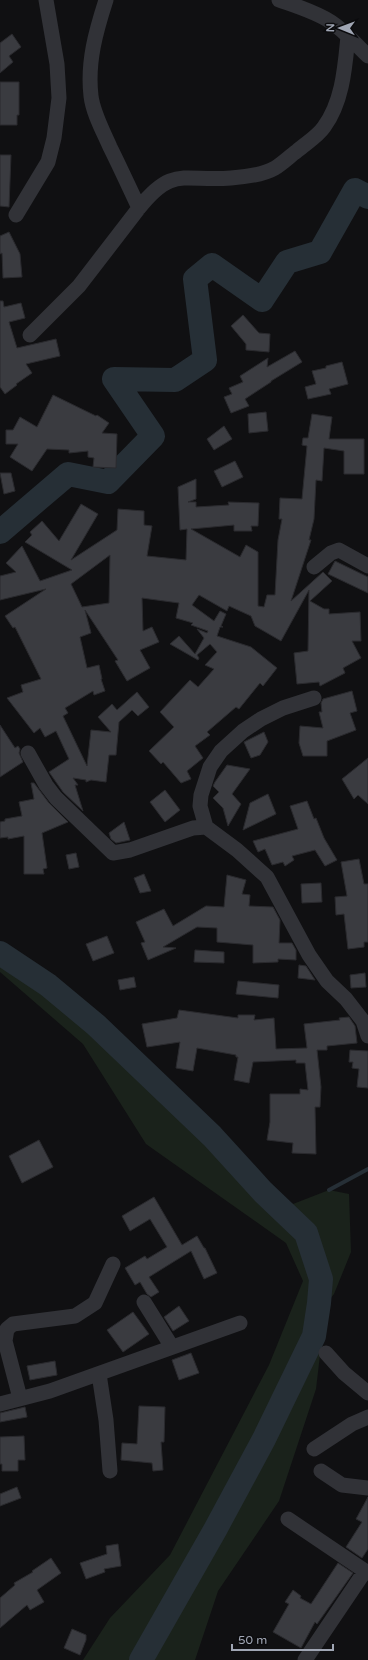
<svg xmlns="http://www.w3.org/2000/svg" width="368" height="1660" font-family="'Varela Round',sans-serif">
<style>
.green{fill:#1a221b}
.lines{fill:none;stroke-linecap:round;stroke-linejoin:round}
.stream{stroke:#262f36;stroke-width:4}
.river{stroke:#262f36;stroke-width:24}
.building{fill:#3a3b40;stroke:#2a2a2e;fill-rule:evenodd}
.minor{stroke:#313237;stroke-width:15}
</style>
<rect width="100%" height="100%" fill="#101012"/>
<path class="green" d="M0 954 93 1020 163 1096 194 1113 217 1147 293 1204 329 1190 349 1194 351 1252 334 1294 326 1304 316 1389 279 1501 218 1591 195 1660H83L110 1618 170 1555 269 1365 303 1281 286 1243 146 1144 83 1044 0 972Z"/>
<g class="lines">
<path class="stream" d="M329 1190 368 1169"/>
<path class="river" d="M0 532 68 474 108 482 153 436 114 379 175 380 205 360 195 279 212 265 262 300 287 262 320 252 355 190 368 197
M0 953 48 985 96 1025 212 1136 263 1192 306 1233 321 1279 319 1303 314 1336 264 1439 215 1530 141 1660"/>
</g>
<path class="building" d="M12 34 21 47 9 56 13 62 0 73V43Z
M0 82H19V115H17V125H0Z
M0 155H11L9 207 0 206Z
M9 232 20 254 22 277 3 278 2 253 0 254V236Z
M0 301H3L4 307 21 303 25 318 9 322 17 348 56 339 60 356 26 364 32 373 16 384 17 385 5 394 0 387Z
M243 315 259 333 270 334 269 352 246 350V344L231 326Z
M295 351 302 362 271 381V382L245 399 249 406 231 413 224 397 232 394 229 388 243 382 240 376 268 358 267 367Z
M342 362 348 384 329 389 331 394 308 399 305 387 316 384 312 371 326 368V366Z
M53 395 96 416 97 415 109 423 102 433 117 434 116 468 93 467 94 458 88 457V451L69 453V450L47 449 32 471 10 457 18 444H6V430H13L20 417 37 427Z
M266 412 268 431 249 433 248 414Z
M312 414 332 417 329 439H364V474H344V451L324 448 322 481 316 480 314 519 309 540H311L291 601 323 572 332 581 310 601 324 609H329V614L360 612 361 641H352L361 658 343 668 345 673 320 686 319 682 297 684 294 653 308 651 309 590 281 641 255 626 251 616 229 606 227 611 199 595 192 605 214 621 220 611 226 614 221 626 223 627H220L217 636 251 647 277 668 263 686 260 683 239 709 236 707 207 732 210 735 195 746 203 758 187 771 191 779 181 783 163 762 161 764 149 751 174 727 160 712 190 680 198 687 214 669 205 665 217 652 210 644 197 655 199 658 198 660 170 644 179 636 195 654 204 638 197 629 207 633 208 631 191 625 193 623 176 618 179 603 142 598 143 631 152 627 159 642 140 650 150 668 127 681 115 661 118 660 85 610 91 633 80 637 87 668 99 665 102 679H101L105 691 94 695 93 691 65 708 68 713 63 716 87 766 91 730 111 732 98 717 112 704 117 710 137 692 149 707 138 716 132 710 119 722 116 755H109L106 782 91 780 86 782V780L73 778 78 785H75L83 811 63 792 49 772 69 759 56 731 45 737 40 728 34 733 7 698 23 692 21 685 41 679 15 627 13 628 5 616 46 589 0 600V576L16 572 6 563 22 546 40 581 72 570 25 542 32 535 30 532 42 521 59 541 81 504 98 514 71 560 117 530 118 509 144 511V525L152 526 147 556 186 560 187 529 180 530 178 487 196 479V499L188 502H196V507L229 505 228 502 259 503 258 526H251L252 531H234V525L191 529 240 557 246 545 258 552V606L264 607 267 595H275L278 540 282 519H279L280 498 302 499 307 446 302 445 303 438H308ZM110 555 109 603 82 607 71 584Z
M224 426 232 439 214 450 207 439Z
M235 461 243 477 222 487 214 471Z
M0 473H11L15 491 4 494Z
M335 561 368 577V593L328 574Z
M352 691 357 711 350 713 356 730 327 741V756H303L299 743 300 726 323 728 319 712H322L321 703 323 699Z
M0 725 15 748 18 746 20 749 19 753 23 762 0 777Z
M264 732 268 742 260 755 251 758 244 742Z
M368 758V804L358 795 354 799 342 779Z
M227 765 250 769 232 794 241 804 228 826 223 808 213 798 219 792 213 786 215 782Z
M31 783H34L49 803 68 822 42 833 47 868 43 869 44 874H24V836L8 839V837L0 838V822L5 821V819L22 816 19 802 34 799Z
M165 790 180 810 165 822 150 802Z
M268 794 276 814 243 830 250 803Z
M307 801 314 819 316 818 324 838 337 860 325 866 315 850 292 856 294 860 285 866 283 862 272 865 265 849 258 852 253 841 298 829 290 806Z
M124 822 130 840 116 843 111 839 109 833Z
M76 853 79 867 69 869 66 855Z
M359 859 364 884H368V942H364V947L348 949 344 914 336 915 335 897 347 896 341 862Z
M144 874 151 891 140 893 134 878Z
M227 875 246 880 242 894 250 895 249 906 273 907 280 920 279 943H292L296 950V960L278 959V962L253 963V945L217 942V928L197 927 163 947 176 948 148 960 141 943 145 942 136 922 164 909 173 926 206 906 224 907Z
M321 883 322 902 302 903 301 884Z
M107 936 114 953 93 961 86 944Z
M195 950 224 952V963L194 962Z
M299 965 306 966 315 980 298 978Z
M365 973 366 987 351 988 350 975Z
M134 977 136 987 120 990 118 980Z
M238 981 279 985 278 998 236 994Z
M179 1010 238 1018V1015H255L254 1020 274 1018 276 1049 307 1048 304 1024 340 1020 339 1018 349 1017 355 1026 357 1043 327 1046V1050H317L321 1087 320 1107H315L316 1154 292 1153 293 1143 267 1140 270 1122V1094H300V1089L308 1090 305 1063H296V1060L253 1062 249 1083 234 1080 238 1057H236V1055L197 1048 193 1071 176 1068 180 1042 147 1047 142 1024 177 1018Z
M350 1050 368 1051V1088L357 1087 359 1069 352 1068 353 1062H349Z
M39 1140 53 1167 22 1183 9 1156Z
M154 1197 182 1245 197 1236 204 1248H205L217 1273 204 1279 191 1251 149 1277 159 1292 151 1297 147 1294 140 1282 135 1285 125 1268 145 1256 147 1259 167 1247 150 1219 130 1231 122 1216Z
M179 1306 189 1321 173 1331 164 1317Z
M133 1312 149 1334 123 1352 107 1330Z
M191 1353 199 1373 179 1380 172 1360Z
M55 1361 57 1375 30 1380 27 1366Z
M139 1406 165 1407 164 1442H161L163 1470 153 1471 152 1463 121 1460 122 1443 137 1444Z
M25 1407 27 1417 0 1422V1413Z
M24 1436 25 1460H18V1471H2V1464H0V1437Z
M17 1487 21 1498 0 1506V1494Z
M368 1497V1549L362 1558 346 1547 362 1522 356 1519Z
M118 1544 121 1566 104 1569 105 1572 86 1579 80 1563 107 1554 106 1546Z
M51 1558 61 1573 37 1590 44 1602 30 1610 27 1605 0 1628V1598L15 1585 14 1583 33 1572 32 1571Z
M338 1563 353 1573 317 1624 315 1622 301 1648 273 1632 289 1604 285 1602 293 1590 301 1596 300 1598 311 1604Z
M72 1629 86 1635V1640L80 1655 64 1648Z"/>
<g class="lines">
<path class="minor" d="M106 0C96 31 87 62 91 96 93 113 103 131 110 147 120 167 129 187 139 208
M279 0C296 6 316 12 331 22 345 31 356 45 368 56
M16 215 48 162 54 138 59 98 57 64 46 0
M30 335 79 286 139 208C173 165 184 182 231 178 245 177 263 175 275 168 283 163 290 156 297 151 306 143 317 137 324 127 343 101 345 66 348 36
M314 567 331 553 339 550 368 566
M314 698 283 708 261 719 243 731 221 751 210 767 201 795 200 806 206 827 237 850 267 877 309 955 327 981 346 999 363 1021 368 1036
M28 753 46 785 56 798 113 853 130 850 193 828 206 827
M144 1302 172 1347
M326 1353 344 1373 368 1393
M99 1374 106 1420 110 1471
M20 1398 5 1341 7 1329 13 1324 75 1316 95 1303 113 1264
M0 1404 50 1391 240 1323
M314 1449 352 1424 368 1417
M321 1471 342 1485 368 1488
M288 1519 368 1573
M305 1660 365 1571"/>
</g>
<g transform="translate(340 28) rotate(271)" stroke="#0b0b0d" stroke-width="3" paint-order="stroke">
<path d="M0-3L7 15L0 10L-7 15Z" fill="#a0a6b4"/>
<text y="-6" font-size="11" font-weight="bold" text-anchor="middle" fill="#a0a6b4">N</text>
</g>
<path d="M232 1644v6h101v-6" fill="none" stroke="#a0a6b4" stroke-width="2"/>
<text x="238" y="1644" font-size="12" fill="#a0a6b4" stroke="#0b0b0d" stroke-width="3" paint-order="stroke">50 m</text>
</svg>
